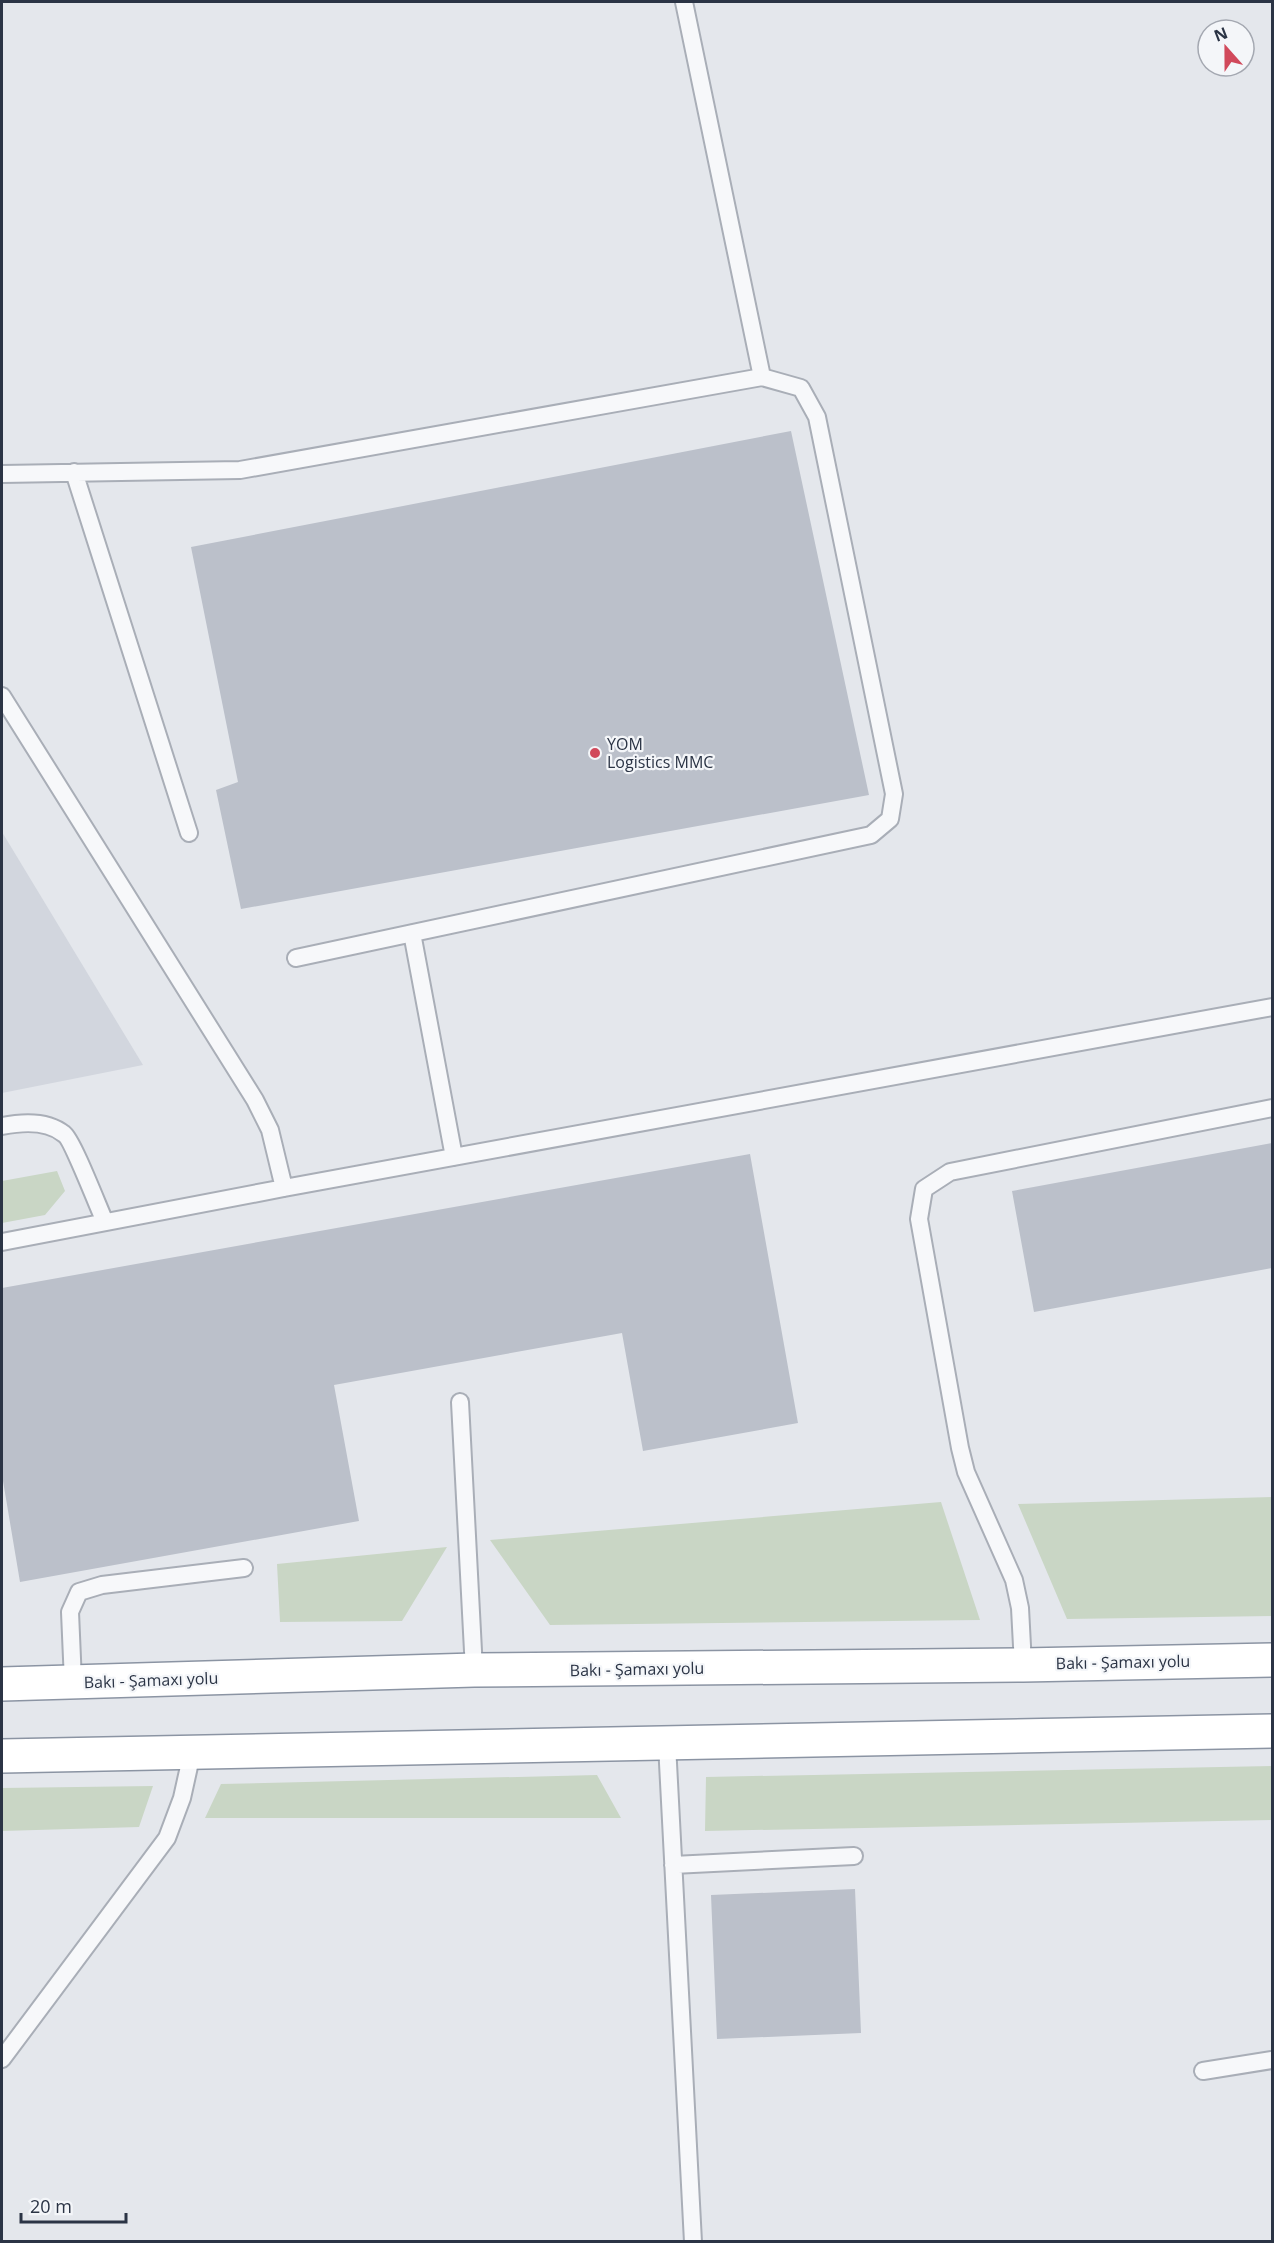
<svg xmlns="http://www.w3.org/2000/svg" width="1274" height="2243" font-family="'Open Sans',sans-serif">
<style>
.built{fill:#d2d6de}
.green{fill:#c9d6c5}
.building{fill:#bbc0ca}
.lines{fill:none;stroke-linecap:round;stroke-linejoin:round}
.service-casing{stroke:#a9aeb7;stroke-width:20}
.trunk-casing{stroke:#8b94a3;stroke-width:36}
.service{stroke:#f7f8fa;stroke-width:16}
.trunk{stroke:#fff;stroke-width:33}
.poi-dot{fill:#d1495b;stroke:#f4f6f9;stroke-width:2}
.labels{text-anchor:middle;stroke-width:4.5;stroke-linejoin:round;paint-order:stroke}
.poi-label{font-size:16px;fill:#2b3445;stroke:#f4f6f9;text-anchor:start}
.street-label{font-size:16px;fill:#2b3445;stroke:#f4f6f9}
</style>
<rect width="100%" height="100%" fill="#e4e7ec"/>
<path class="built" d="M2 832 143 1065 2 1093Z"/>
<path class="green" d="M57 1171 65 1191 45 1215 2 1223V1181Z
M1272 1497V1616L1067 1619 1018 1504Z
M941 1502 980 1620 550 1625 490 1540Z
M447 1547 402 1621 280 1622 277 1564Z
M1272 1766V1820L705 1831 706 1777Z
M597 1775 621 1818H205L221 1784Z
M153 1786 139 1827 2 1831V1788Z"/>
<path class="building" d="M791 431 869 795 241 909 216 790 238 782 191 547Z
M1272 1143V1268L1034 1312 1012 1191Z
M750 1154 798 1423 643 1451 622 1333 334 1385 359 1521 20 1582 2 1475V1288Z
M855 1889 861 2033 717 2039 711 1895Z"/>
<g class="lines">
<defs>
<path id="service" d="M684 2 762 377
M74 472 189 833
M2 474 240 470 762 377 801 388 817 417 894 794 890 819 871 835 296 958
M2 696 255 1100 270 1130 284 1188
M412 933 454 1157
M2 1126C22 1122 47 1120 64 1134 72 1139 99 1209 105 1222
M2 1242 284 1188 1272 1007
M460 1402 474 1670
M1023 1665 1020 1608 1014 1580 966 1472 960 1448 919 1219 924 1189 950 1172 1272 1108
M73 1682 70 1612 79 1592 102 1585 244 1568
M667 1744 693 2242
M673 1865 854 1856
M2 2059 167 1838 182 1798 192 1753
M1203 2071 1272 2060"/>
<path id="trunk" d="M2 1684 474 1670 1023 1665 1272 1660
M2 1756 1272 1731"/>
</defs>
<use href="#service" class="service-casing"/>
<use href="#trunk" class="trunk-casing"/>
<use href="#service" class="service"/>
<use href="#trunk" class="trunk"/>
</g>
<circle class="poi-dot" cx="595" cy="753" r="6"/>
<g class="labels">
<g class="poi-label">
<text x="607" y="750">YOM<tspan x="607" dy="18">Logistics MMC</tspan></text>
</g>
<g class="street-label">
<text transform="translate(1123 1662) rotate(-1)" y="6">Bakı - Şamaxı yolu</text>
<text transform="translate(637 1669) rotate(-1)" y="6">Bakı - Şamaxı yolu</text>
<text transform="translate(151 1680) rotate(-2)" y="6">Bakı - Şamaxı yolu</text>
</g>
</g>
<rect width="1274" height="2243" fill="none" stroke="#2b3445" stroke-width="6"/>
<g transform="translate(1226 48) rotate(339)"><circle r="28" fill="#f4f6f9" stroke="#a4a8b1" stroke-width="1.5"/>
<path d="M0-4.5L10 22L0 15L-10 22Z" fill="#d1495b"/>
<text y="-9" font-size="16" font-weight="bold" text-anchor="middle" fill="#2b3445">N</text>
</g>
<path d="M21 2213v9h105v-9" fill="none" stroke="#2b3445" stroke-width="3"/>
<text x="30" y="2213" font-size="18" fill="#2b3445" stroke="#f4f6f9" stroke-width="4.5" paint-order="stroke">20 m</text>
</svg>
